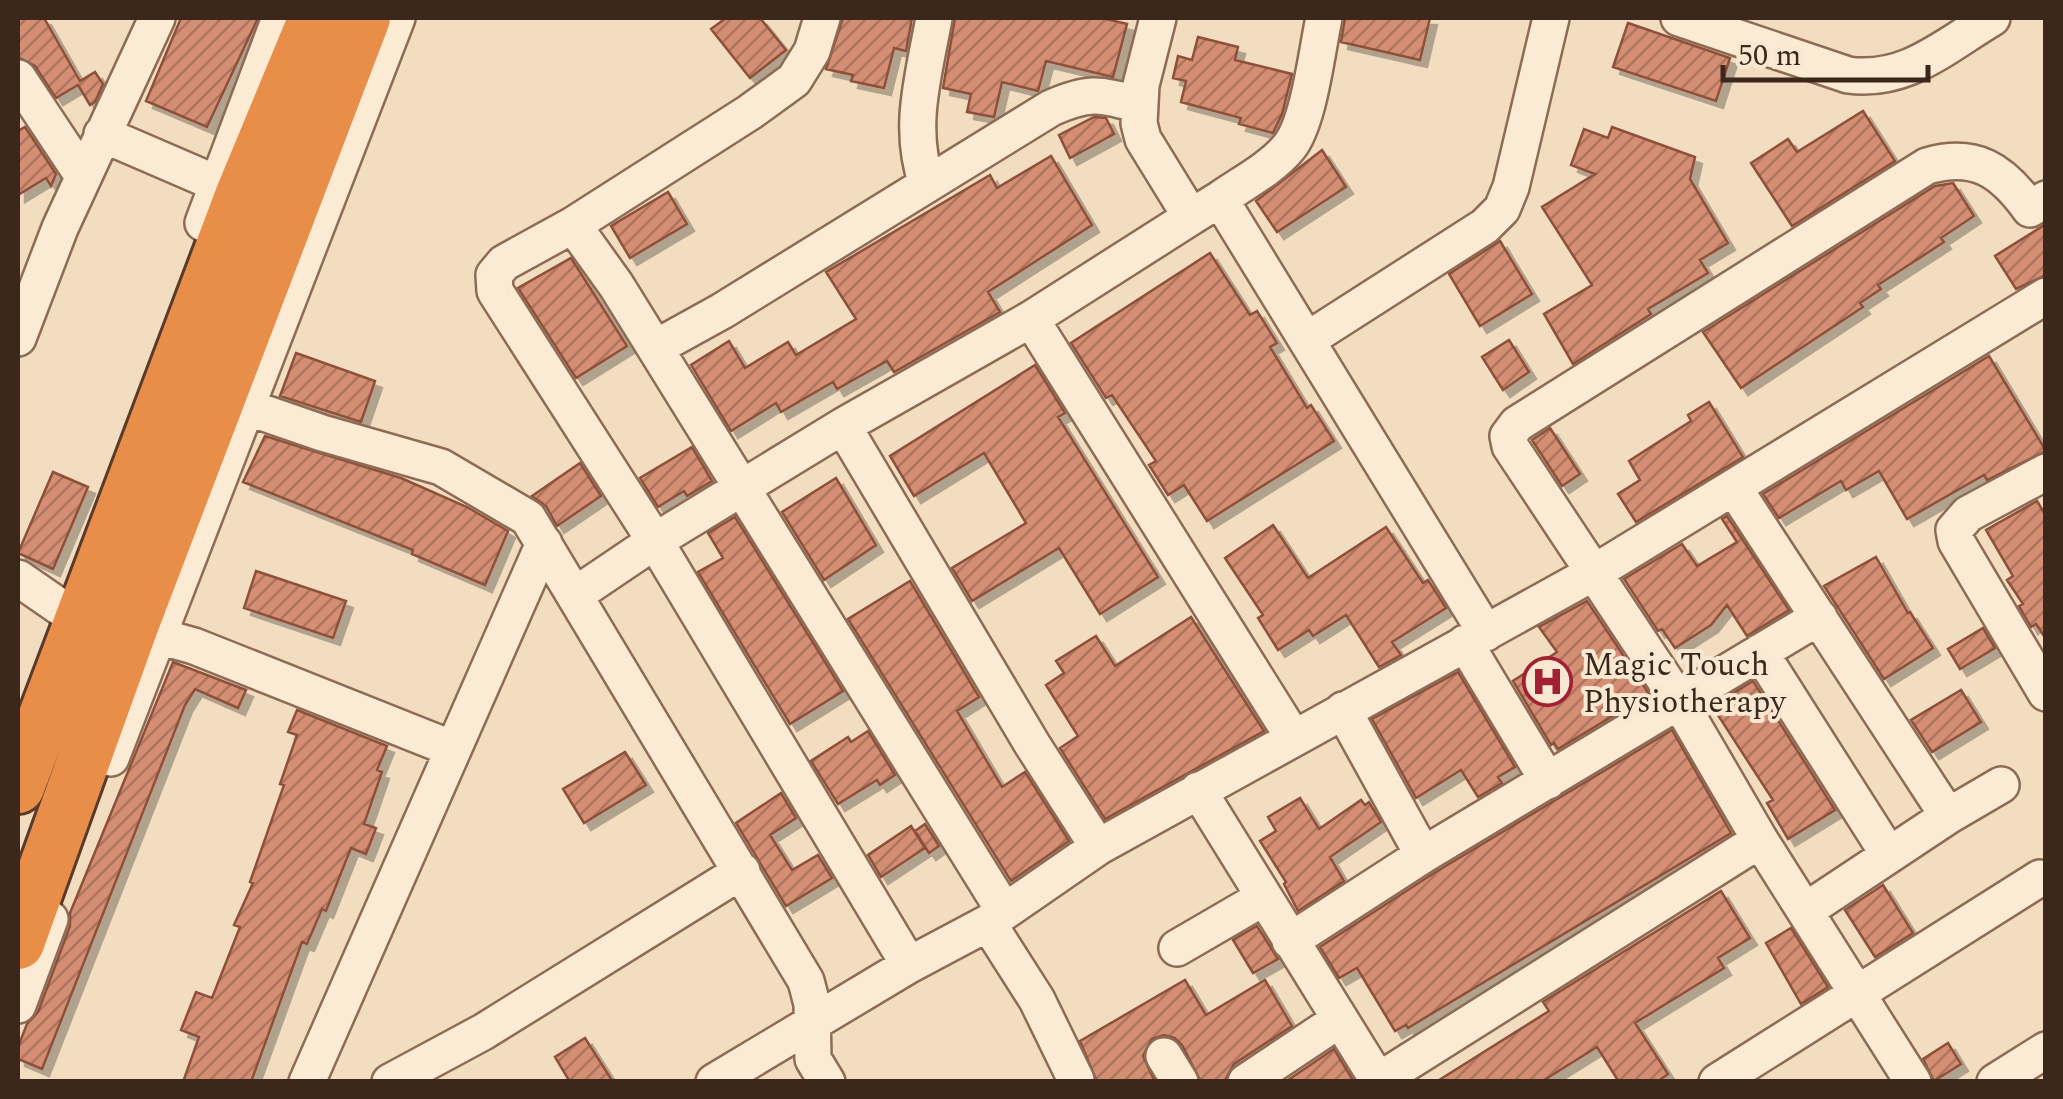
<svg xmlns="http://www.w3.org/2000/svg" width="2063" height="1099" font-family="Spectral,serif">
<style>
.building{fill:url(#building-hatch);stroke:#8e503a;stroke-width:2.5;filter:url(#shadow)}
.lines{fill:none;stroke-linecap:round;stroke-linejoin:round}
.minor-casing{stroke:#8d6c56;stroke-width:40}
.highway-casing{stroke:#5a3b2b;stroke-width:58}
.minor{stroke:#fcebd4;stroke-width:35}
.highway{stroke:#e98e49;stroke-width:52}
.labels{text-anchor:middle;stroke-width:8;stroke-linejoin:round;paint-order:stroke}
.poi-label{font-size:32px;fill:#3b271c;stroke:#f9e8d1;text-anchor:start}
</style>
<defs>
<pattern id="building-hatch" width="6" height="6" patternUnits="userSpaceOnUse" patternTransform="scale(2.5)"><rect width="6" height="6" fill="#d48e73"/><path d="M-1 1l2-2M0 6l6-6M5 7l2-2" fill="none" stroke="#ad745e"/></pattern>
<filter id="shadow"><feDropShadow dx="7" dy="7" stdDeviation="0" flood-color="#0004"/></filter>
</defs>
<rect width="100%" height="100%" fill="#f2ddc0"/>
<path class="building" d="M18 18H44L80 81 95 72 103 84 95 102 90 105 78 85 56 98 35 66 18 57Z
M181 18H258L207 127 146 101Z
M726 18H760L786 50 750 78 711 29Z
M843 18H912L906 51 894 48 884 88 851 81 853 75 826 69Z
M955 18H1102L1127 24 1113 77 1046 61 1038 91 1002 82 994 117 967 112 971 94 943 88Z
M1345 18H1430L1420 60 1341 42Z
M1628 23 1730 58 1716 101 1613 67Z
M1198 37 1238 47 1235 60 1292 74 1282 114 1273 133 1239 124 1241 118 1181 102 1186 81 1173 78 1178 56 1192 60Z
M1863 111 1895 161 1792 226 1751 163 1788 139 1797 152Z
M1094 117 1106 118 1114 134 1070 158 1059 135Z
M25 127 56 174 51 186 46 178 18 195V131Z
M1612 127 1695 157 1690 179 1728 243 1700 260 1708 273 1648 309 1651 314 1573 364 1544 314 1592 285 1542 207 1595 174 1571 165 1584 129 1608 138Z
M1322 150 1346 187 1277 232 1256 201Z
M1051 156 1092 225 988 292 1000 312 894 372 887 361 837 389 833 382 781 412 776 403 731 431 691 365 729 341 745 368 788 342 796 355 856 319 826 272 990 175 997 188Z
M1953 183 1974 216 1941 238 1944 242 1878 285 1881 289 1860 303 1863 307 1741 388 1703 332 1935 186Z
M668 192 687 224 630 258 611 226Z
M2046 224V275L2016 289 1995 256Z
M1500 241 1532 294 1480 326 1449 274Z
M1210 253 1250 315 1257 311 1277 343 1270 347 1307 408 1311 405 1334 441 1207 521 1184 485 1168 495 1149 465 1156 461 1112 395 1106 398 1071 343Z
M571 258 627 346 576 378 518 288Z
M1509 340 1529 372 1503 390 1482 357Z
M296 353 375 381 361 422 280 396Z
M1989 356 2046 451 1987 480 1984 475 1907 519 1879 471 1846 490 1841 481 1779 518 1763 494Z
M1035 365 1065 413 1058 417 1158 577 1100 614 1059 548 972 601 952 568 1026 523 984 453 914 496 890 456Z
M1709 402 1743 457 1636 522 1618 494 1640 480 1629 461 1691 421 1688 415Z
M1550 428 1580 474 1562 486 1532 440Z
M265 436 401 478 467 507 508 531 485 585 412 554 413 550 243 482Z
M692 447 712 481 687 496 684 491 658 507 640 478Z
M580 463 601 496 557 526 546 506 532 496Z
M53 472 88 487 53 569 18 553Z
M836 478 876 545 824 580 782 512Z
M2037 501 2046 516V639L2036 624 2031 627 2019 606 2023 604 2007 580 2013 576 1986 530Z
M1727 516 1789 610 1747 636 1727 605 1711 625 1675 648 1662 629 1658 631 1624 579 1682 544 1697 566 1737 542 1722 519Z
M735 517 843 691 790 724 698 572 723 558 708 533Z
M1273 525 1308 578 1386 527 1423 583 1428 580 1446 608 1392 642 1401 655 1379 667 1346 615 1313 636 1309 630 1278 650 1258 618 1263 615 1225 558Z
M1876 557 1908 613 1910 612 1933 648 1884 679 1824 586Z
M256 571 346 601 333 638 244 608Z
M910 581 979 697 957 711 1002 787 1025 772 1069 841 1011 881 848 619Z
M1587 601 1649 694 1558 749 1554 743 1551 745 1513 681 1557 652 1539 627Z
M1191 617 1264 731 1105 819 1060 748 1078 736 1046 685 1064 673 1056 661 1096 636 1115 666Z
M1983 628 1995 648 1960 669 1948 649Z
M173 662 246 690 238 708 195 689 185 705 42 1069 18 1059V1047L27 1024 38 1012 70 926V913Z
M1458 672 1515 767 1498 777 1502 783 1478 797 1461 770 1416 798 1372 719Z
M1753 681 1835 810 1788 839 1767 803 1773 800 1712 706Z
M1961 690 1981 722 1932 752 1911 720Z
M297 710 387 746 377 770 382 772 364 824 376 828 366 854 351 848 326 911 322 909 307 944 302 942 251 1082H183L199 1037 181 1030 196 992 212 998 240 927 234 925 253 883 250 882 284 785 280 784 297 735 288 732Z
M1672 730 1731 833 1408 1028 1406 1025 1395 1031 1357 968 1339 978 1320 947 1434 873Z
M868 731 895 775 880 785 877 780 838 804 811 761 848 737 851 742Z
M625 752 646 785 584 823 563 789Z
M781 793 796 818 770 835 792 870 818 855 832 878 786 906 736 823Z
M1300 798 1319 829 1361 800 1365 805 1369 802 1381 822 1330 857 1344 881 1298 911 1284 884 1286 882 1260 841 1276 831 1268 817Z
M925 824 939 846 929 853 915 831Z
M911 826 925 848 881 877 868 855Z
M1883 885 1913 933 1875 957 1845 910Z
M1721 891 1750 938 1718 958 1724 968 1635 1023 1668 1074 1657 1082H1619L1597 1047 1541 1082H1436L1549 1011 1543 1002Z
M1257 926 1278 959 1253 973 1233 940Z
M1791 928 1828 987 1801 1004 1766 943Z
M1185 980 1206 1015 1265 980 1292 1026 1234 1064 1224 1082H1201L1182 1045 1175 1038 1164 1035 1152 1039 1143 1056 1155 1082H1097L1080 1041Z
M585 1038 613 1082H570L555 1057Z
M1948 1043 1961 1064 1934 1081 1923 1059Z
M1334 1049 1354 1082H1285Z"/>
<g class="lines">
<defs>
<path id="minor" d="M822 18 812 51 794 80 750 112 573 225 504 263 494 275 495 291 655 541 909 965
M1158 18 1141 85 1139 123 1143 139 1191 217 1220 199 1486 633
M1679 18 1848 75C1906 83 1945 46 1992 18
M18 78 83 176
M102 134 218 184
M927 184C907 127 924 75 934 18
M1220 199C1243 183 1272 168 1289 147 1309 123 1317 50 1324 18
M203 223 280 18
M573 225 616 285 1003 909
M1031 319 1293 737
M18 338 60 228 157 18
M1307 340 1485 226 1502 209 1511 187 1551 18
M655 348 722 311 1051 108C1087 92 1100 93 1138 105
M224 399 322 433 441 467 528 518 806 981 812 1004 813 1059 827 1082
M843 426 1032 744 1098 847
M2046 472 1968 514 1954 530 1956 541 2046 693
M1734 488 1948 816 1805 911
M18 578 60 607
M575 595 655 541 843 426 1031 319 1191 217
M158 636 194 646 453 749
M1465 643 1548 781
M1760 652 1889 855
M1343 710 1423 855
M111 758 397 18
M1198 790 1379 1082
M1948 816 2001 785
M988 923 1037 1000 1076 1080
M1290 941 1423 855 1819 617
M1177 948 1263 898
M18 1005 50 919
M1164 1056 1180 1082
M1378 1081 1760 840
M307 1082 544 543
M390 1082 483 1032 742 871
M714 1082 909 965 988 923 1098 847 1595 572 2046 296
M1246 1082 1339 1020
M1717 1082 2040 878
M1913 1082 1760 840 1679 701 1510 446 1508 436 1517 424 1927 166C1975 152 2002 170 2030 209L2046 199
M1995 1082 2046 1050"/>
<path id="highway" d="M18 787 242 194 315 18
M18 943 132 626 364 18"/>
</defs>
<use href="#minor" class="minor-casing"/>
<use href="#highway" class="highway-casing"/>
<use href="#minor" class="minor"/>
<use href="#highway" class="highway"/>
</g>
<defs>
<symbol id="hospital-ring" viewBox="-11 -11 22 22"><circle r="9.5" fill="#f9e8d1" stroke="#a12132" stroke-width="1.5"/><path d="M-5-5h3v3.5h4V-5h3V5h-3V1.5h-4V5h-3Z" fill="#a12132"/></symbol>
</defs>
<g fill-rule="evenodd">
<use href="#hospital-ring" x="1520" y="654" width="55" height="55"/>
</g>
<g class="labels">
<g class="poi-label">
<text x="1583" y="675">Magic Touch<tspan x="1583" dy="37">Physiotherapy</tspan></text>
</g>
</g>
<rect width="2063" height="1099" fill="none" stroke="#3b271c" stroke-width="40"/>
<path d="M1723 65v15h205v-15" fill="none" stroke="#3b271c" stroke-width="5"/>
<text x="1738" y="65" font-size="30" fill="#3b271c" stroke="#f9e8d1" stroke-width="8" paint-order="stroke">50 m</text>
</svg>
